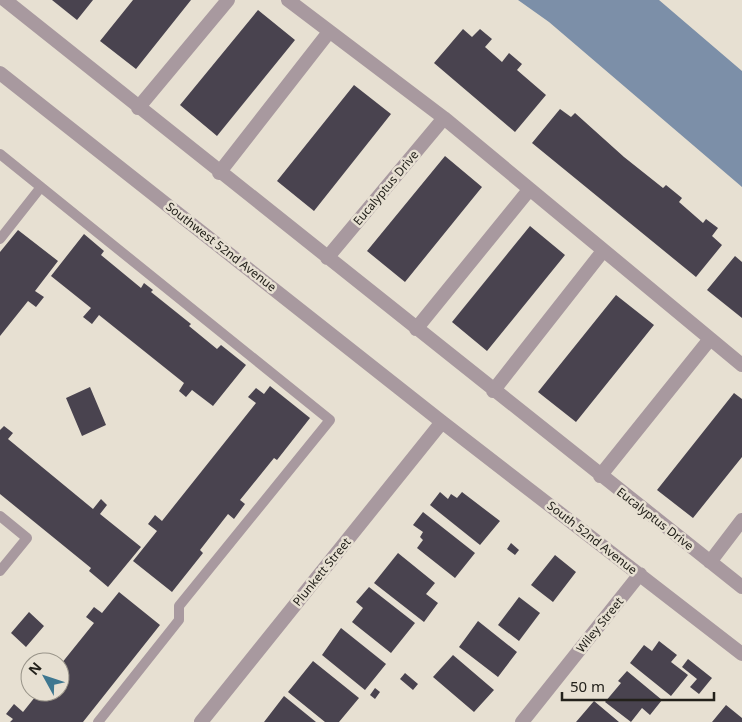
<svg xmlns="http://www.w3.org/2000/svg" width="742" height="722" font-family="'Noto Sans',sans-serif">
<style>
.water{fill:#7c8fa8}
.building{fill:#49434f}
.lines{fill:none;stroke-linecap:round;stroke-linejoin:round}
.service{stroke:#a8999f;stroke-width:10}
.minor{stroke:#a8999f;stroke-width:14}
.labels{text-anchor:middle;stroke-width:5;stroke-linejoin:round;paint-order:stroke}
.street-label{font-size:12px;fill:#23211b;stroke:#e7e0d2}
</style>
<rect width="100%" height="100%" fill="#e7e0d2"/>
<path class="water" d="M518 0H659L742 71V187L549 22Z"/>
<path class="building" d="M52 0H93L77 20Z
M133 0H191L136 69 100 41Z
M258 10 295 40 217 136 180 105Z
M463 29 472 37 480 29 492 39 485 47 502 62 509 53 522 64 517 70 546 95 515 132 434 63Z
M354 85 391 114 314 211 277 181Z
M560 109 571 117 575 113 624 157 663 188 666 185 682 198 679 202 703 223 706 219 718 228 712 236 722 245 696 277 532 143Z
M445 156 482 187 405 282 367 251Z
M530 226 565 255 487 351 452 322Z
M18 230 58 261 35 291 44 297 36 307 28 301 0 336V252Z
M84 234 104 251 101 255 141 288 144 283 153 290 151 292 191 324 189 326 217 349 221 345 246 365 213 406 192 390 186 397 179 391 184 383 99 315 92 324 83 317 91 308 51 276Z
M735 256 742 262V318L707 290Z
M616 295 654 325 576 422 538 392Z
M270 386 310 418 277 460 274 458 240 500 245 504 234 519 228 514 200 550 203 553 172 592 133 561 157 531 148 524 155 515 162 521 256 403 248 397 256 388 264 394Z
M90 387 106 425 82 436 66 398Z
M734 393 742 399V457L693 518 657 490Z
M4 426 13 433 8 439 93 509 101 499 107 505 100 514 141 547 108 587 89 571 91 568 0 494V430Z
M440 492 448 499 451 494 457 498 462 492 500 521 480 545 430 505Z
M423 512 475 553 455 578 417 548 423 540 420 537 423 532 413 525Z
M511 543 519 550 515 555 507 549Z
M398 553 435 583 426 594 438 603 424 622 374 583Z
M555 555 576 572 553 602 531 585Z
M369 587 415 623 391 653 352 622 363 608 356 602Z
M119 592 160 625 83 722H10L13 719 6 714 14 704 23 712 39 692H60L61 664 94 623 86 617 94 607 102 613Z
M519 597 540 613 519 641 498 625Z
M29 612 44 626 26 647 11 633Z
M478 621 517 652 498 677 459 647Z
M341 628 386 664 365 690 322 655Z
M659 641 677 655 671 662 688 675 671 696 630 663 644 645 652 651Z
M453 655 494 690 474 712 433 677Z
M688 659 712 678 699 694 690 687 697 679 682 667Z
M313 661 359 698 339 722H325L288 692Z
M627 671 662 700 650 715 642 708 631 722 605 702 621 683 618 681Z
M405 673 418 684 413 690 400 679Z
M375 688 380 692 375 699 370 695Z
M284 696 316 722H264Z
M594 701 619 722H576Z
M726 705 742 718V722H712Z"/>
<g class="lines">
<path class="service" d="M0 154 330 420 179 606V620L98 722
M0 239 41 187
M0 516 27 538 0 571"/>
<path class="minor" d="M5 0 742 587
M288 0 444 118 742 365
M0 73 442 422 742 654
M138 108 228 0
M219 173 329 32
M327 258 444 118
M416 329 529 190
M493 391 603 251
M600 476 710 339
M710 562 742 520
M201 722 442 422
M522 722 640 574"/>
</g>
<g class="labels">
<g class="street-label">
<text transform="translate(386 188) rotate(-50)" y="4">Eucalyptus Drive</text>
<text transform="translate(221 247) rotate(38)" y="4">Southwest 52nd Avenue</text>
<text transform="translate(655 519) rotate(38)" y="4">Eucalyptus Drive</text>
<text transform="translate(592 538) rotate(38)" y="4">South 52nd Avenue</text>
<text transform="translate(322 572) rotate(-51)" y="4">Plunkett Street</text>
<text transform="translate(600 625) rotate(-51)" y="4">Wiley Street</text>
</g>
</g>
<g transform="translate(45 677) rotate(310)"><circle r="24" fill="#e7e0d2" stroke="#999489"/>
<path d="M0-4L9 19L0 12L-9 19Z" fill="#3e7790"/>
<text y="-8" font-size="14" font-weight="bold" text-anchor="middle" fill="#23211b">N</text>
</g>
<path d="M562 692v8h152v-8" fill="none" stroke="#23211b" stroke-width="2.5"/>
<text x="570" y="692" font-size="15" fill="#23211b" stroke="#e7e0d2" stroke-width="4" paint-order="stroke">50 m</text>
</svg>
